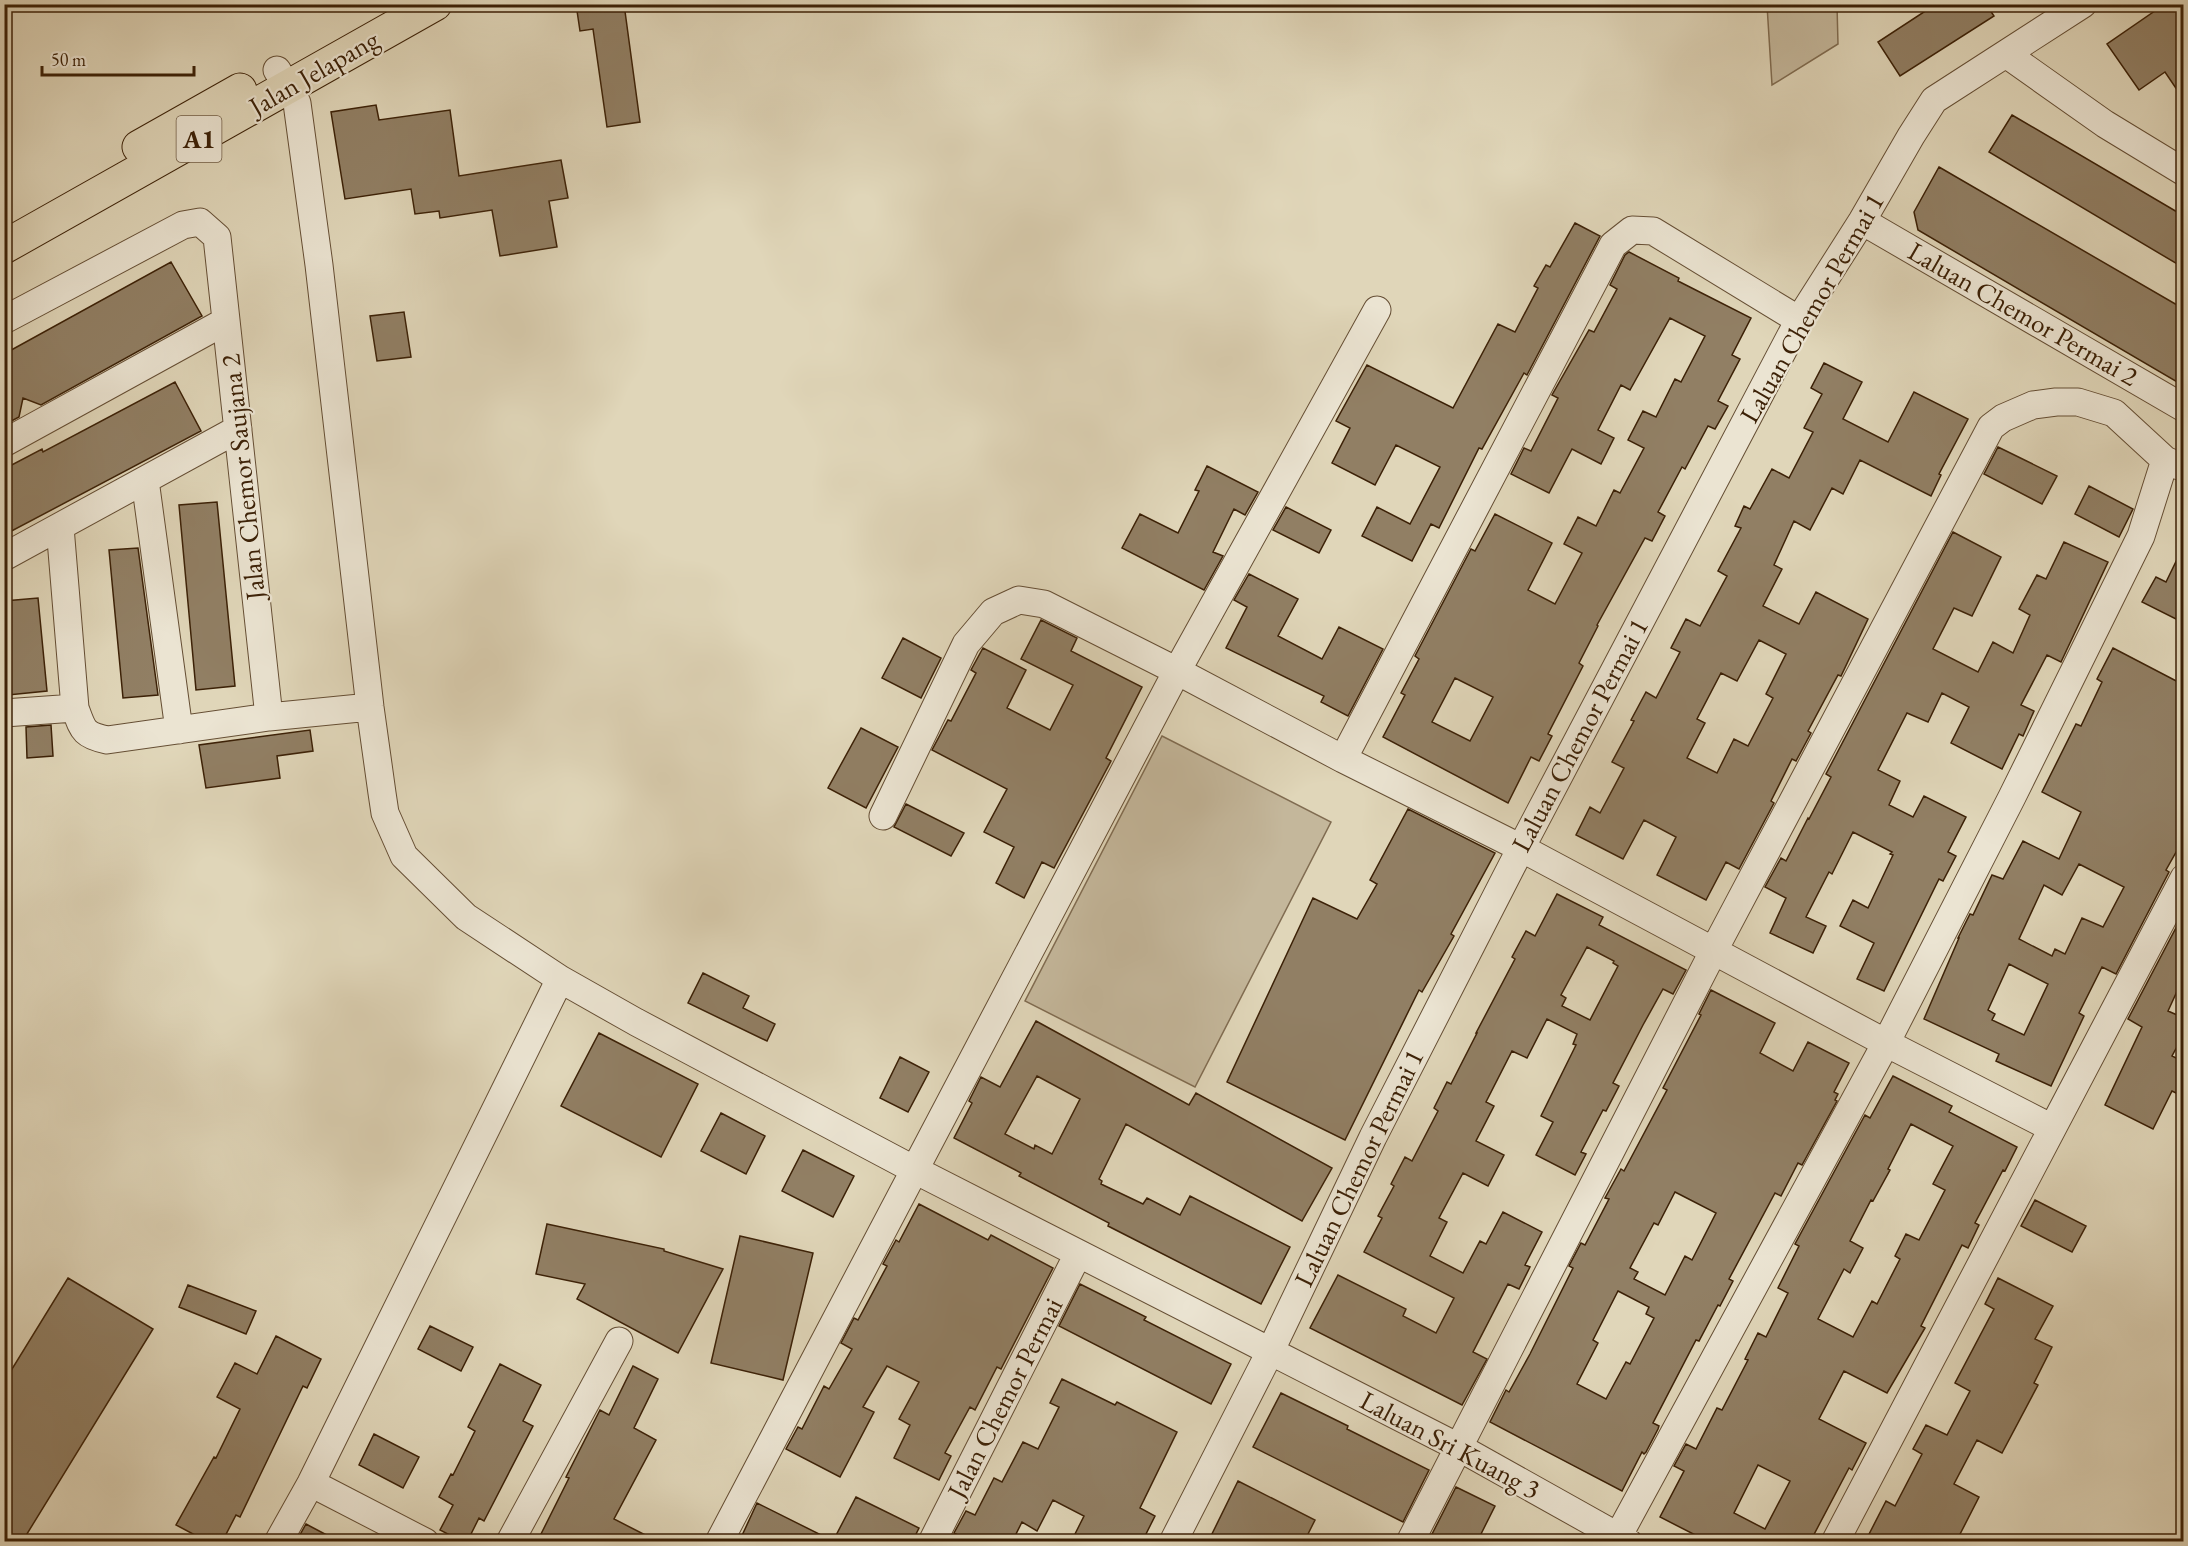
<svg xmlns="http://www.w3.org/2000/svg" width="2188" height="1546" font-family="'EB Garamond',serif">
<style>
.green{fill:#c4b79b;stroke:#806c51;stroke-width:1.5}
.building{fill:#917f64;stroke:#3c2107;stroke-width:1.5;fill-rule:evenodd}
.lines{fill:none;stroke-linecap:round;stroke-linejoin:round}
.minor-casing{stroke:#654e34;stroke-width:29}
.major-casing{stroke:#3c2107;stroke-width:35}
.minor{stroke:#ebe4d2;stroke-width:27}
.major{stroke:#e0d6b9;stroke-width:33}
.labels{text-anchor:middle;stroke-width:4.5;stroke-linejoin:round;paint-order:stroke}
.shield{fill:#ebe4d2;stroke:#705c44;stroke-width:1.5}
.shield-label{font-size:26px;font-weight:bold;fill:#3c2107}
.street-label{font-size:27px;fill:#3c2107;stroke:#ebe4d2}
</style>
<rect width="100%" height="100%" fill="#e0d6b9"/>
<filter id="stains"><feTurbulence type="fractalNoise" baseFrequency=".00333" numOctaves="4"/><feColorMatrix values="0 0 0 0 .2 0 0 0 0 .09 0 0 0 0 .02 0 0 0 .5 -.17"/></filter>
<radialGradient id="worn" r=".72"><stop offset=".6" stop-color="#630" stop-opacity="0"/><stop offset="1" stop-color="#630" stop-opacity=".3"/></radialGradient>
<path class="green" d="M1767 5H1837L1838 44 1772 85Z
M1162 736 1331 822 1195 1087 1025 1001Z"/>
<path class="building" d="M576 4H624L640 122 607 127 593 29 580 31Z
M1936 4H1986L1994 16 1900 76 1878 42Z
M2165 4H2184V100L2165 72 2139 90 2107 44Z
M376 105 379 120 450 110 459 176 561 160 568 198 549 201 557 247 500 256 492 210 440 218 439 211 415 214 411 189 345 199 331 112Z
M2012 115 2184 216V268L1989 152Z
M1939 167 2184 309V386L1918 230 1914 212Z
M1575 223 1600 236 1527 375 1524 373 1482 449 1479 448 1439 528 1431 524 1412 561 1362 536 1377 507 1410 524 1440 467 1396 445 1375 485 1332 463 1350 428 1336 421 1367 365 1453 408 1498 324 1515 332 1538 288 1534 286 1546 265 1550 267Z
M1629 252 1679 278 1678 281 1751 318 1732 355 1740 359 1718 401 1728 406 1715 429 1708 426 1685 469 1682 467 1658 512 1665 516 1652 541 1645 538 1597 625 1598 626 1579 663 1583 666 1548 734 1552 736 1539 761 1531 757 1508 803 1383 737 1405 695 1401 693 1419 659 1415 656 1471 549 1475 551 1495 514 1552 543 1528 590 1555 604 1582 553 1564 544 1578 517 1596 526 1614 490 1620 493 1644 448 1628 440 1643 411 1656 417 1675 379 1681 382 1705 336 1670 318 1630 390 1621 385 1598 430 1614 438 1601 464 1572 449 1549 493 1511 474 1524 448 1531 451 1558 398 1552 395 1589 330 1594 332 1617 289 1610 285 1625 255ZM1455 678 1493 697 1470 741 1432 722Z
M171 262 202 316 41 405 23 398 19 417 4 425V354Z
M404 312 411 357 377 361 370 316Z
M1824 363 1862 382 1843 419 1888 442 1914 392 1968 419 1939 474 1941 475 1931 496 1860 460 1843 494 1832 488 1810 530 1794 521 1774 565 1782 569 1763 606 1799 624 1816 592 1868 619 1841 676 1838 675 1808 731 1811 733 1796 761 1792 759 1771 801 1774 803 1739 869 1726 862 1706 900 1657 875 1676 837 1644 820 1623 859 1576 835 1590 807 1600 813 1624 768 1612 762 1634 721 1631 720 1646 692 1656 698 1680 652 1671 648 1686 619 1700 626 1727 576 1718 571 1741 528 1735 526 1744 506 1750 509 1772 469 1789 478 1813 432 1804 428 1822 394 1811 388ZM1759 640 1786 654 1766 694 1773 698 1748 746 1734 739 1717 773 1687 758 1705 723 1697 719 1721 673 1737 681Z
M175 382 201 431 4 535V469L42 449 43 452Z
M1998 447 2057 476 2042 504 1984 474Z
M1207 466 1258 492 1245 515 1234 509 1213 552 1223 556 1204 590 1122 548 1140 514 1178 533 1199 491 1195 490Z
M2089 486 2133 509 2119 537 2075 514Z
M217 502 235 686 196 690 179 505Z
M1286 507 1331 530 1319 553 1273 530Z
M1953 532 2001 557 1972 616 1954 608 1933 649 1978 672 1993 642 2013 653 2030 615 2019 609 2037 575 2046 579 2064 542 2108 562 2061 662 2047 655 2021 705 2034 711 2023 736 2019 734 2002 769 1951 743 1969 707 1942 693 1928 722 1907 713 1878 770 1900 781 1889 805 1913 817 1924 796 1966 817 1948 852 1956 856 1943 881 1939 879 1884 991 1857 979 1874 943 1840 926 1853 900 1868 908 1893 855 1890 854 1892 852 1853 832 1832 874 1829 872 1806 917 1826 926 1813 953 1770 933 1786 898 1765 887 1781 858 1786 861 1808 818 1809 819 1831 777 1826 774Z
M2184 545V623L2142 602 2156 577 2166 582Z
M138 548 158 695 123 698 109 550Z
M1249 574 1298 599 1278 636 1322 659 1339 627 1383 649 1348 716 1321 702 1324 696 1226 648 1247 607 1234 600Z
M38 598 47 691 8 695 4 656V601Z
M1041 620 1077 638 1071 651 1142 687 1106 758 1111 761 1054 868 1042 862 1024 898 996 883 1014 847 984 832 1007 789 932 750 948 720 951 721 976 673 971 670 983 648 1026 670 1007 708 1050 730 1073 685 1021 659Z
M903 638 941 658 921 698 882 678Z
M2113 648 2184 685V838L2166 870 2169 872 2116 974 2102 967 2079 1013 2084 1016 2051 1086 1996 1061 1999 1054 1924 1019 1959 938H1958L1970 914 1973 915 1992 875 2003 879 2023 841 2059 859 2081 812 2042 792 2076 724 2081 726 2102 682 2097 679ZM2079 864 2124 887 2103 927 2082 918 2065 954 2055 949 2052 956 2019 939 2044 885 2062 895ZM2009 964 2048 984 2024 1035 1992 1020 1995 1014 1988 1010Z
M51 725 53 756 27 758 26 727Z
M861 728 898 747 866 808 828 788Z
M310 730 313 751 277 756 280 778 206 788 199 745Z
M906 804 964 833 951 856 894 827Z
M1408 809 1495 853 1451 934 1454 936 1422 992 1419 990 1345 1140 1227 1082 1313 898 1357 919 1377 884 1370 880Z
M1557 894 1603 917 1599 925 1686 970 1673 994 1663 989 1643 1025 1613 1083 1619 1086 1606 1111 1603 1110 1581 1152 1586 1154 1575 1175 1536 1155 1553 1122 1541 1116 1576 1045 1573 1044 1577 1034 1547 1019 1527 1058 1512 1051 1486 1102 1494 1106 1476 1141 1504 1155 1488 1186 1463 1173 1439 1218 1447 1222 1430 1256 1463 1273 1480 1241 1486 1244 1503 1212 1542 1232 1525 1265 1530 1267 1519 1289 1508 1284 1473 1352 1487 1359 1462 1405 1310 1328 1338 1275 1406 1309 1403 1316 1436 1333 1454 1298 1364 1252 1382 1218 1378 1216 1394 1186 1391 1184 1405 1157 1412 1161 1438 1111 1434 1108 1447 1082 1451 1084 1477 1033H1476L1515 959 1512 957 1526 931 1535 936ZM1587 947 1614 961 1613 963 1618 966 1590 1020 1562 1006 1566 998 1561 995Z
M2178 924 2184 927V976L2168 1011 2184 1018V1034L2172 1056 2184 1062V1079L2176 1093 2172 1091 2153 1129 2105 1105 2142 1027 2128 1019Z
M703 973 749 996 743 1008 775 1024 767 1041 688 1003Z
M1711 990 1775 1023 1760 1053 1793 1071 1808 1042 1849 1063 1834 1092 1838 1094 1835 1100 1837 1101 1802 1165 1798 1163 1781 1196 1775 1193 1729 1279 1733 1281 1720 1306 1718 1305 1699 1341 1696 1340 1653 1423 1659 1426 1658 1429 1646 1452 1644 1454 1642 1452 1622 1491 1490 1422 1506 1390 1509 1392 1530 1354 1573 1268 1569 1266 1581 1243 1585 1245 1609 1199 1605 1198 1621 1169 1624 1171 1667 1090 1663 1088 1701 1015 1699 1014ZM1675 1192 1716 1213 1692 1260 1685 1256 1665 1295 1634 1279 1638 1272 1630 1268 1654 1223 1658 1225ZM1618 1291 1649 1307 1646 1314 1654 1318 1630 1364 1626 1362 1606 1399 1577 1384 1598 1343 1593 1340Z
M1036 1021 1189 1105 1196 1093 1332 1168 1302 1221 1126 1124 1099 1179 1102 1181 1101 1184 1143 1204 1147 1198 1180 1215 1190 1196 1290 1247 1261 1304 1108 1226 1109 1223 1019 1176 1021 1173 954 1138 972 1103 969 1101 981 1077 1000 1087ZM1037 1076 1080 1099 1052 1154 1035 1145 1034 1149 1005 1134Z
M599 1033 698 1084 661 1157 561 1106Z
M900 1057 929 1072 908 1112 880 1098Z
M1893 1076 1952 1106 1949 1112 2017 1147 2005 1171 2003 1170 1975 1223 1979 1225 1968 1248 1962 1245 1921 1326 1925 1328 1887 1393 1844 1371 1819 1419 1866 1443 1852 1470 1849 1468 1810 1542H1709L1660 1517 1684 1471 1674 1466 1686 1444 1696 1449 1717 1408 1722 1410 1748 1360 1745 1359 1758 1333 1766 1337 1788 1293 1778 1288 1799 1246 1795 1244 1865 1115 1870 1118ZM1911 1124 1953 1146 1933 1184 1945 1190 1919 1240 1906 1234 1895 1256 1900 1259 1877 1304 1872 1301 1853 1337 1818 1319 1844 1269 1850 1273 1863 1248 1850 1241 1871 1200 1873 1201 1890 1170 1888 1169ZM1758 1465 1790 1481 1765 1529 1734 1513Z
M721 1113 765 1136 746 1174 701 1151Z
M803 1150 854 1176 833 1217 782 1191Z
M2035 1200 2086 1226 2072 1252 2021 1226Z
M919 1204 988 1240 991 1235 1053 1268 1001 1369 997 1367 975 1410 970 1407 945 1453 951 1456 939 1480 894 1458 910 1425 899 1419 919 1382 887 1366 863 1407 874 1412 840 1477 786 1449 798 1427 802 1429 824 1386 829 1389 852 1349 841 1343 854 1318 858 1320 887 1266 883 1264 896 1240 899 1242Z
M547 1224 664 1249V1251L723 1269 678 1353 577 1299 585 1284 536 1274Z
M740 1236 813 1253 783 1380 711 1363Z
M68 1278 153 1329 22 1542H4V1382Z
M1998 1278 2053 1306 2035 1339 2052 1347 2034 1383 2038 1385 2002 1453 1977 1440 1954 1484 1979 1497 1956 1542H1865L1886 1501 1895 1506 1922 1454 1913 1449 1926 1425 1947 1435 1970 1391 1955 1383 1994 1309 1985 1304Z
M1080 1284 1146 1317 1144 1320 1231 1364 1211 1404 1059 1326Z
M188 1285 256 1311 246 1334 179 1307Z
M430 1326 473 1347 461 1371 418 1349Z
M276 1336 321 1359 307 1388 303 1386 240 1517 236 1515 222 1542H208L176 1525 214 1457 216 1458 240 1409 217 1397 235 1363 257 1374Z
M500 1364 541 1385 523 1421 533 1426 484 1521 479 1518 467 1542H463L440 1530 453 1505 439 1497 451 1474 453 1475 475 1431 468 1427Z
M633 1366 658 1379 634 1428 656 1440 614 1519 659 1542H537L569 1478 566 1477 600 1410 609 1415Z
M1062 1379 1115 1405 1117 1402 1177 1432 1140 1508 1155 1516 1142 1542H1071L1084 1516 1053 1500 1037 1531 1022 1522 1012 1542H971L954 1533 966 1511 975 1515 994 1478 1002 1482 1023 1442 1038 1449 1059 1407 1050 1403Z
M1281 1393 1348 1426 1347 1429 1429 1470 1403 1522 1253 1447Z
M374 1434 419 1457 403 1488 359 1465Z
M1238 1481 1315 1520 1304 1542H1208Z
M1456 1487 1495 1506 1477 1542H1428Z
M856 1497 919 1528 912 1542H739L757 1503 833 1541Z
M306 1524 340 1542H296Z"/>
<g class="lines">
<defs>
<path id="minor" d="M2006 54 2105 124 2184 172
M277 70 297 103 319 265 370 707 382 793 385 813 404 856 466 917 560 979 636 1022 913 1169 1460 1448 1628 1542
M1862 221 2184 408
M4 320 183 225 200 222 217 237 269 717
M4 443 226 321
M145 480 179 730
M60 527 75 708C83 730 83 735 107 740L269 717 370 707
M4 557 238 429
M4 713 75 708
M1343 759 1613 245 1632 230 1653 231 1799 320
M883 816 966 644 993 612 1019 600 1044 604 1177 671 1343 759 1521 848 1886 1043 2052 1128
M311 1483 425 1542
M278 1542 311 1483 560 979
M510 1542 619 1341
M719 1542 1177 671 1377 310
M932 1542 1078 1254
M1173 1542 1271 1350 1373 1137 1521 848 1799 320 1862 221 1911 136 1934 100 2083 4
M1410 1542 1713 952 1991 427 2003 418 2033 405 2056 402H2078L2114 413 2165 460 2184 468
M1615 1542 1886 1043 2012 797 2141 536 2165 460
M1835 1542 2184 878"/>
<path id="major" d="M139 147 240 90
M4 247 435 4"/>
</defs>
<use href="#minor" class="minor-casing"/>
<use href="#major" class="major-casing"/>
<use href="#minor" class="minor"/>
<use href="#major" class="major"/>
</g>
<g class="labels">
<rect class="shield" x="176.5" y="116" width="45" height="46" rx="4.5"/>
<g class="shield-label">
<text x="199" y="148">A1</text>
</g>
<g class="street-label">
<text transform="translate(314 73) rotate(-30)" y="9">Jalan Jelapang</text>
<text transform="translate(1812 308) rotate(-60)" y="9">Laluan Chemor Permai 1</text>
<text transform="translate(2023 314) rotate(30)" y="9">Laluan Chemor Permai 2</text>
<text transform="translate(243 477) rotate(-96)" y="9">Jalan Chemor Saujana 2</text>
<text transform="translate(1580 735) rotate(-62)" y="9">Laluan Chemor Permai 1</text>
<text transform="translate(1359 1168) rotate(-64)" y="9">Laluan Chemor Permai 1</text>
<text transform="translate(1005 1398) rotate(-63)" y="9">Jalan Chemor Permai</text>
<text transform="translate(1450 1445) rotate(28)" y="9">Laluan Sri Kuang 3</text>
</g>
</g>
<rect width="2188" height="1546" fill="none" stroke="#e0d6b9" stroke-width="24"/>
<rect x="6" y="6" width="2176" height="1534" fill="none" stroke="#3c2107" stroke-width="3"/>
<rect x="12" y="12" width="2164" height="1522" fill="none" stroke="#3c2107" stroke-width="1.5"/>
<path d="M42 66v9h152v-9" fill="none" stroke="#3c2107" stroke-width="3"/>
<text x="51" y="66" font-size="18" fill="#3c2107" stroke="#ebe4d2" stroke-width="4.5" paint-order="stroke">50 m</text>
<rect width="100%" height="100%" filter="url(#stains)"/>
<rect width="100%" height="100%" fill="url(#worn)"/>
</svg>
